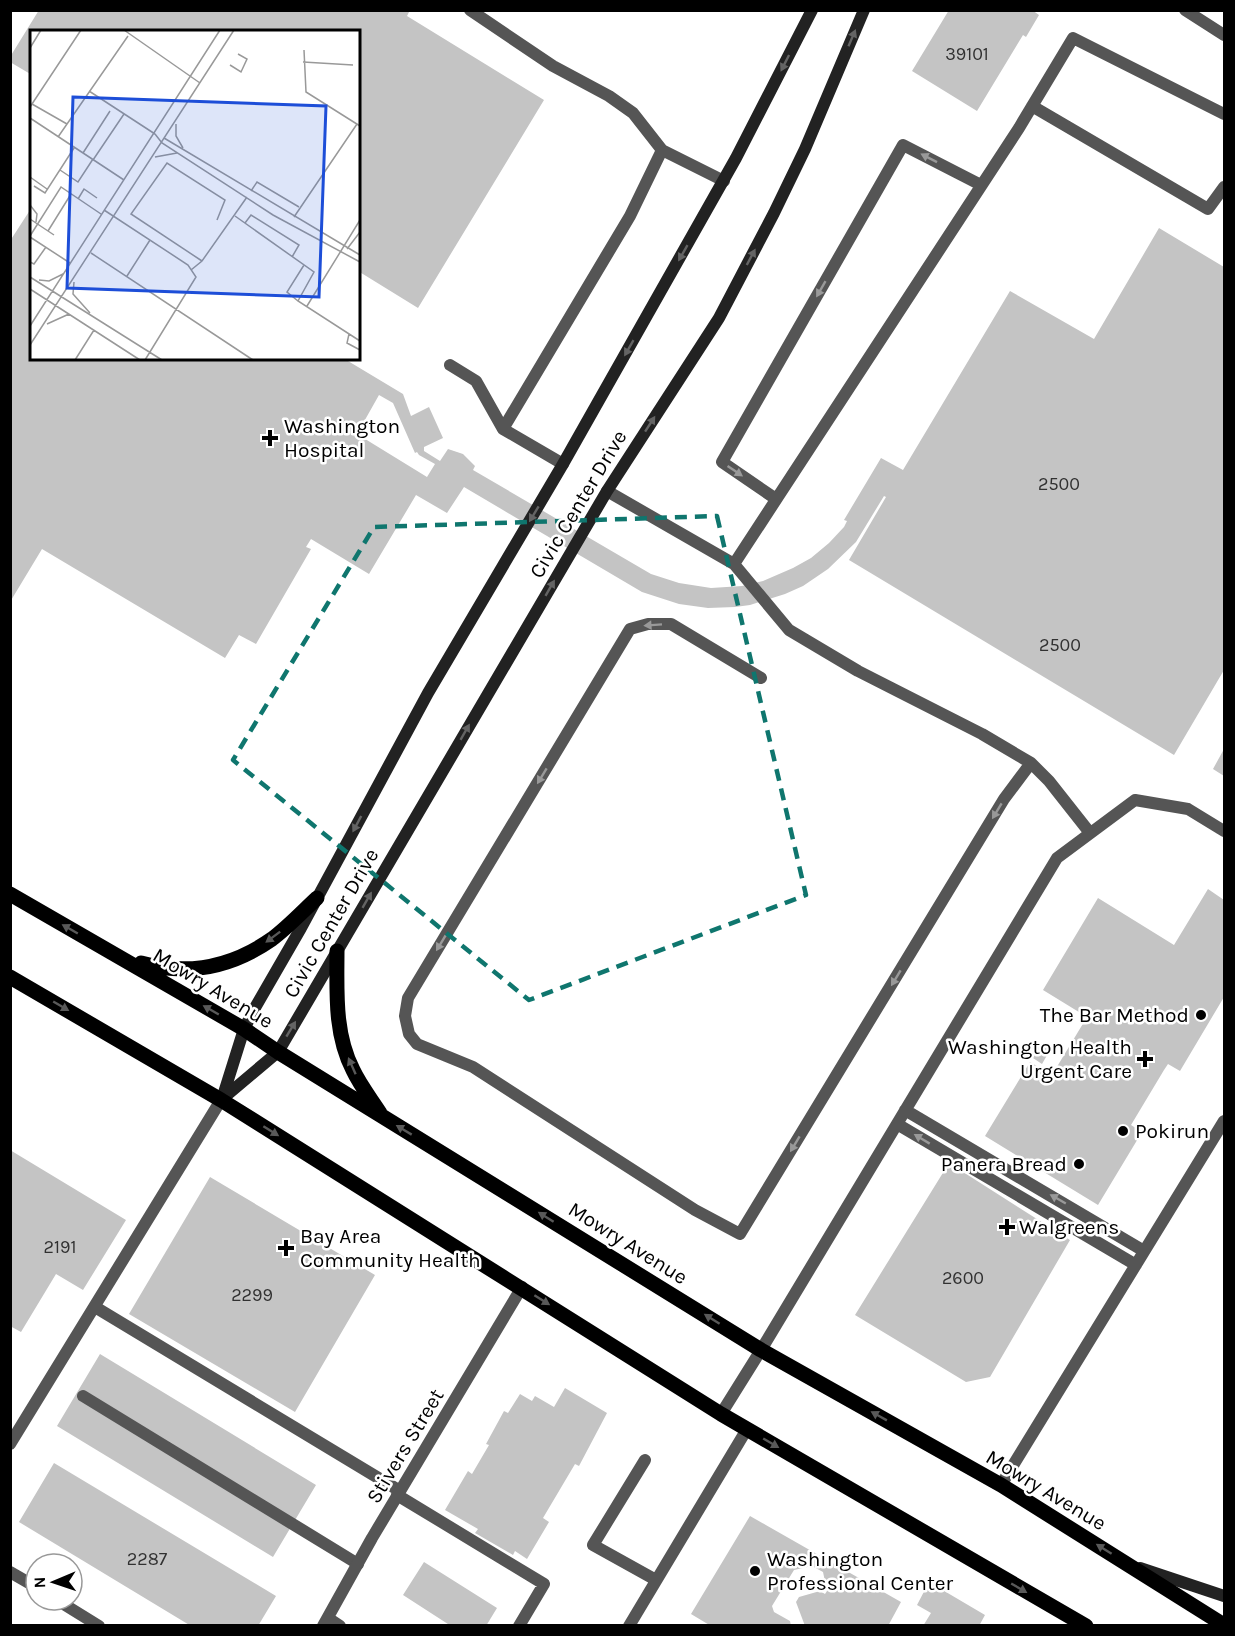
<svg xmlns="http://www.w3.org/2000/svg" width="1235" height="1636" font-family="Karla,sans-serif">
<style>
.building{fill:#c4c4c4;fill-rule:evenodd}
.lines{fill:none;stroke-linecap:round;stroke-linejoin:round}
.service{stroke:#555;stroke-width:12}
.minor{stroke:#555;stroke-width:12}
.secondary{stroke:#222;stroke-width:12}
.primary{stroke:#000;stroke-width:15}
.oneway{fill:#646464}
.oneway2{fill:#999}
.oneway3{fill:#595959}
.marked{fill:none;stroke:#0f766e;stroke-width:4.5;stroke-dasharray:12 8;stroke-linejoin:round}
.poi-dot{fill:#000;stroke:#fff;stroke-width:2}
.labels{text-anchor:middle;stroke-width:5;stroke-linejoin:round;paint-order:stroke}
.number-label{font-size:18px;fill:#313131}
.poi-label{font-size:21px;fill:#000;stroke:#fff;text-anchor:start}
.street-label{font-size:21px;fill:#000;stroke:#fff}
.inset-road{fill:none;stroke:#999;stroke-width:1.5}
.view{fill:#1d4ed8;fill-opacity:0.15;stroke:#1d4ed8;stroke-width:3}
.inset-edge{fill:none;stroke:#000;stroke-width:3}
</style>
<rect width="100%" height="100%" fill="#fff"/>
<path class="building" d="M39 10H410L407 16 544 100 418 308 358 271V32H32V75L10 62V57Z
M949 10H1032L1039 15 1026 37 1023 35 977 111 912 71Z
M32 207V358H343L403 394 411 416 429 407 443 438 424 447V451L440 461 448 449 463 454 475 466 473 470 651 574 679 583 711 588 742 586 763 581 793 568 811 558 829 543 844 527 847 521 844 520 881 458 903 470 1010 291 1094 339 1159 228 1224 267V670L1174 755 849 560 886 497 884 496 856 542 828 569 803 586 785 594 750 605 735 607 708 608 679 604 642 592 464 487 447 513 416 495 369 574 311 539 306 547 311 549 256 644 239 635 225 658 42 549 10 602V241ZM379 395 393 403 415 453 417 452 419 455 435 464 427 477 357 434Z
M1224 749V776L1213 769Z
M1208 889 1224 900V997L1180 1071 1168 1064 1164 1070 1131 1125 1142 1132 1098 1205 985 1136 1030 1062 1052 1075 1087 1017 1043 990 1098 898 1174 945Z
M1038 1043 1050 1050 1042 1064 1030 1056Z
M10 1150 126 1220 83 1290 56 1274 21 1332 10 1326Z
M949 1163 1070 1240 990 1377 966 1382 855 1315Z
M210 1177 375 1275 295 1412 129 1314Z
M100 1354 316 1485 273 1557 57 1426Z
M565 1388 607 1413 579 1466 575 1464 543 1518 549 1522 527 1559 515 1551 513 1555 475 1533 478 1529 445 1510 468 1471 472 1474 489 1445 486 1444 504 1411 508 1413 520 1394 532 1401 535 1396 554 1407Z
M54 1463 276 1596 258 1626H191L19 1522Z
M750 1516 901 1602 888 1626H805L796 1602 799 1597 820 1591 825 1594 827 1591 823 1572 812 1566 794 1570 772 1606 774 1612 790 1621 791 1626H711L691 1614Z
M424 1562 497 1608 486 1626H451L403 1595Z
M929 1582 985 1615 979 1626H923L931 1613 917 1605Z"/>
<g class="lines">
<path class="service" d="M470 10 553 66 609 96 633 113 662 150 724 181
M1185 10 1224 35
M1032 106 1208 209 1224 187
M450 365 476 381 503 429
M563 464 503 429 630 216 662 150
M607 491 734 564 789 630 858 671 982 734 1031 763 1049 781 1090 833
M776 499 722 462 903 145 981 185
M734 564 1019 128 1073 38 1224 114
M761 678 671 624H648L630 629 408 998 405 1016 409 1034 417 1044 473 1067 695 1210 740 1234 1004 799 1031 763
M905 1110 1144 1251
M897 1124 1136 1265
M95 1307 400 1491
M83 1396 358 1564
M721 1414 761 1350 1057 858 1135 800 1188 809 1224 831
M10 1444 221 1100
M645 1460 593 1545 656 1580
M1001 1485 1224 1121
M397 1495 544 1584 519 1626
M10 1572 36 1587
M57 1600 99 1626
M629 1626 747 1429"/>
<path class="minor" d="M328 1618 340 1626
M323 1626 372 1538 522 1287"/>
<path class="secondary" d="M222 1099 244 1029 256 1006 301 928 428 693 563 464 736 158 812 10
M221 1100 278 1052 607 491 719 318 774 213 805 149 864 10
M1140 1568 1224 1596"/>
<path class="primary" d="M10 894 244 1029 278 1052 761 1350 1001 1485 1224 1625
M337 951C337 991 334 1033 353 1070 360 1085 371 1099 380 1113
M141 963C188 976 232 967 272 939 288 927 303 911 317 898
M10 977 221 1100 721 1414 1086 1626"/>
</g>
<defs><path id="oneway-solid" d="M-6-.8H1V-3.2L6.5 0L1 3.2V.8H-6Z" transform="scale(1.5)"/></defs>
<g class="oneway">
<use href="#oneway-solid" transform="translate(852 38) rotate(-67)"/>
<use href="#oneway-solid" transform="translate(785 63) rotate(117)"/>
<use href="#oneway-solid" transform="translate(683 253) rotate(120)"/>
<use href="#oneway-solid" transform="translate(751 257) rotate(-62)"/>
<use href="#oneway-solid" transform="translate(629 348) rotate(120)"/>
<use href="#oneway-solid" transform="translate(650 424) rotate(-57)"/>
<use href="#oneway-solid" transform="translate(534 514) rotate(121)"/>
<use href="#oneway-solid" transform="translate(550 588) rotate(-60)"/>
<use href="#oneway-solid" transform="translate(465 732) rotate(-60)"/>
<use href="#oneway-solid" transform="translate(357 824) rotate(118)"/>
<use href="#oneway-solid" transform="translate(367 900) rotate(-60)"/>
<use href="#oneway-solid" transform="translate(291 1029) rotate(-59)"/>
</g>
<g class="oneway2">
<use href="#oneway-solid" transform="translate(929 158) rotate(-153)"/>
<use href="#oneway-solid" transform="translate(821 289) rotate(120)"/>
<use href="#oneway-solid" transform="translate(735 471) rotate(34)"/>
<use href="#oneway-solid" transform="translate(653 625) rotate(176)"/>
<use href="#oneway-solid" transform="translate(542 776) rotate(121)"/>
<use href="#oneway-solid" transform="translate(997 811) rotate(121)"/>
<use href="#oneway-solid" transform="translate(441 943) rotate(121)"/>
<use href="#oneway-solid" transform="translate(896 978) rotate(121)"/>
<use href="#oneway-solid" transform="translate(922 1139) rotate(-149)"/>
<use href="#oneway-solid" transform="translate(795 1144) rotate(121)"/>
<use href="#oneway-solid" transform="translate(1058 1199) rotate(-150)"/>
</g>
<g class="oneway3">
<use href="#oneway-solid" transform="translate(70 929) rotate(-150)"/>
<use href="#oneway-solid" transform="translate(273 937) rotate(143)"/>
<use href="#oneway-solid" transform="translate(61 1006) rotate(30)"/>
<use href="#oneway-solid" transform="translate(211 1010) rotate(-150)"/>
<use href="#oneway-solid" transform="translate(352 1066) rotate(-114)"/>
<use href="#oneway-solid" transform="translate(404 1130) rotate(-149)"/>
<use href="#oneway-solid" transform="translate(271 1131) rotate(32)"/>
<use href="#oneway-solid" transform="translate(546 1217) rotate(-148)"/>
<use href="#oneway-solid" transform="translate(542 1300) rotate(32)"/>
<use href="#oneway-solid" transform="translate(712 1319) rotate(-148)"/>
<use href="#oneway-solid" transform="translate(879 1416) rotate(-151)"/>
<use href="#oneway-solid" transform="translate(771 1443) rotate(30)"/>
<use href="#oneway-solid" transform="translate(1104 1549) rotate(-148)"/>
<use href="#oneway-solid" transform="translate(1019 1588) rotate(30)"/>
</g>
<path class="marked" d="M717 516 806 895 529 1000 233 760 374 527Z"/>
<g class="poi-dot">
<path d="M267 429h6v6h6v6h-6v6h-6v-6h-6v-6h6z"/>
<circle cx="1201" cy="1015" r="6"/>
<path d="M1142 1050h6v6h6v6h-6v6h-6v-6h-6v-6h6z"/>
<circle cx="1123" cy="1131" r="6"/>
<circle cx="1079" cy="1164" r="6"/>
<path d="M1004 1218h6v6h6v6h-6v6h-6v-6h-6v-6h6z"/>
<path d="M283 1239h6v6h6v6h-6v6h-6v-6h-6v-6h6z"/>
<circle cx="755" cy="1571" r="6"/>
</g>
<g class="labels">
<g class="number-label">
<text x="967" y="60">39101</text>
<text x="1059" y="490">2500</text>
<text x="1060" y="651">2500</text>
<text x="60" y="1253">2191</text>
<text x="963" y="1284">2600</text>
<text x="252" y="1301">2299</text>
<text x="147" y="1565">2287</text>
</g>
<g class="poi-label">
<text x="284" y="433">Washington<tspan x="284" dy="24">Hospital</tspan></text>
<text x="1189" y="1022" text-anchor="end">The Bar Method</text>
<text x="1132" y="1054" text-anchor="end">Washington Health<tspan x="1132" dy="24">Urgent Care</tspan></text>
<text x="1135" y="1138">Pokirun</text>
<text x="1067" y="1171" text-anchor="end">Panera Bread</text>
<text x="1019" y="1234">Walgreens</text>
<text x="300" y="1243">Bay Area<tspan x="300" dy="24">Community Health</tspan></text>
<text x="767" y="1566">Washington<tspan x="767" dy="24">Professional Center</tspan></text>
</g>
<g class="street-label">
<text transform="translate(578 504) rotate(-59)" y="7">Civic Center Drive</text>
<text transform="translate(331 923) rotate(-60)" y="7">Civic Center Drive</text>
<text transform="translate(213 988) rotate(31)" y="7">Mowry Avenue</text>
<text transform="translate(628 1243) rotate(32)" y="7">Mowry Avenue</text>
<text transform="translate(405 1446) rotate(-59)" y="7">Stivers Street</text>
<text transform="translate(1046 1490) rotate(31)" y="7">Mowry Avenue</text>
</g>
</g>
<g transform="translate(30 30)">
<rect width="330" height="330" fill="#fff"/>
<path class="inset-road" d="M94 0 170 53M0 18 11 0M274 20 276 62 330 96M273 32 323 35M200 35 211 42 217 29 208 24M59 61 125 104M2 74 37 94M0 77 51 0M0 88 94 150M146 94V106L153 118M125 104 132 113 243 185 330 232M28 107 98 6M134 108 330 225M53 123 80 81M125 127 147 123M63 130 94 84M30 140 48 152 63 129M0 147 17 159M4 156 15 163 44 118M221 161 227 152 269 177M48 169 54 159 67 168M0 175 7 184 6 192M74 180 158 235 166 247 115 330M205 186 284 242 268 271 330 311M264 187 327 94M0 189 24 205M215 193 221 185 269 215 262 227M18 201 41 164M0 206 31 157 71 184M0 207 40 233M317 219 330 202M61 223 223 330M172 231 101 184 137 133 195 170 187 190M0 232 4 234 16 217M161 240 172 231 217 167M97 246 120 210M0 247 132 330M9 250 19 251 33 244M44 252 43 264 60 283M0 259 110 330M268 271 257 262 274 235M277 276 330 190M17 294 39 284M0 296 190 0M319 304 317 313 330 320M0 315 204 0M45 330 64 300"/>
<path class="view" d="M43 67 296 76 289 267 37 258Z"/>
<rect width="330" height="330" class="inset-edge"/>
</g>
<rect width="1235" height="1636" fill="none" stroke="#000000" stroke-width="24"/>
<g transform="translate(54 1582) rotate(268)"><circle r="28" fill="#ffffff" stroke="#999999" stroke-width="1.5"/>
<path d="M0-4.5L10 22L0 15L-10 22Z" fill="#000000"/>
<text y="-9" font-size="16" font-weight="bold" text-anchor="middle" fill="#000000">N</text>
</g>
</svg>
